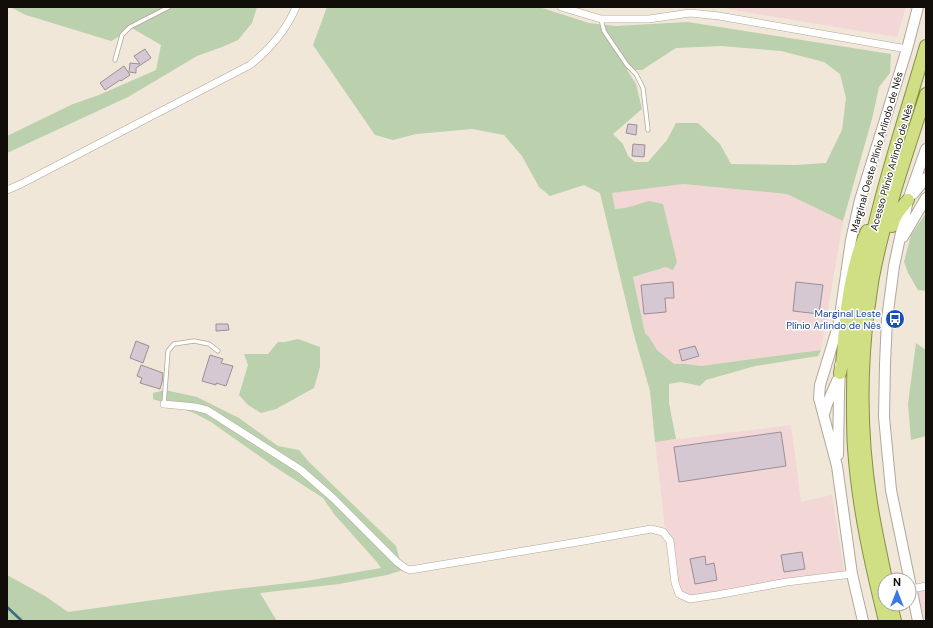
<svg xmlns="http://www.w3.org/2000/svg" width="933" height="628" font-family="'DM Sans',sans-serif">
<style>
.industrial{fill:#f2d7d6}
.green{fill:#bbd0ac;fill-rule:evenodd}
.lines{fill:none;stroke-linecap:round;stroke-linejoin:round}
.stream{stroke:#386e80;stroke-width:2.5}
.building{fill:#d6c8d2;stroke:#9b8e97}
.service-casing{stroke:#b0a79a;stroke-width:5}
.minor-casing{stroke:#b0a79a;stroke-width:8}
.secondary-casing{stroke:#b0a79a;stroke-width:12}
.trunk-casing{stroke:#859045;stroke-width:14}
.service{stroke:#fff;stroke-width:3.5}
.minor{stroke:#fff;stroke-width:7}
.secondary{stroke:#fff;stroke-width:10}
.trunk{stroke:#d0de84;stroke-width:12}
.labels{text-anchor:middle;stroke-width:3;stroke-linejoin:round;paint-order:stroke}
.street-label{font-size:10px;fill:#110e09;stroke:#fff}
.transit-label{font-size:10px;fill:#164399;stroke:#fff;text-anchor:end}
</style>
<rect width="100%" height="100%" fill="#f0e7d9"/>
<path class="industrial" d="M724 7H906L897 37 728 9Z
M683 184 787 194 843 221 821 350 701 366 686 364H674L657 350 649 337 645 333 633 277 666 267 649 201 625 208 615 209 612 193Z
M791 425 801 502 832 495 844 571 785 580 718 592 690 596 681 592 677 580 672 541 664 525V519L655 442Z
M926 590V621H924L918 592Z"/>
<path class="green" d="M10 7H257L252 23 238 40 222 47 197 56 128 97 7 153V136L73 104 99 95 156 70 161 45 130 27 122 35 111 41 26 15Z
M327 7H539L589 23 616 26 688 22 891 54 890 73 879 87 872 119 843 221 787 194 683 184 612 193 615 209 625 208 649 201 663 204 677 262 673 270 666 267 633 277 645 333 649 337 657 350 674 364H686L701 366 821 350 818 356 755 366 706 380 700 386 681 382 669 384V403L676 439 655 442 650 391 634 335 600 193 584 185 550 196 539 187 522 156 504 135 472 129 416 134 393 140 375 135 313 45ZM721 46 781 51 824 62 840 74 846 98 842 130 826 163 795 165 731 164 720 144 698 123H676L667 140 648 162H635L628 156 623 144 613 134 642 109 636 84 627 70H642L676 48Z
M926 213V291L918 290 908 273 904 262 911 235Z
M298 339 320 347V367L314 388 276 409 261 413 248 405 239 395 248 365 244 354H268L278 342H285Z
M916 343 926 350V436L911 440 908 404Z
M165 390 197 397 239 418 278 446 299 450 309 462 396 546 400 561 409 568 387 575 339 584 260 593 277 621H7V575L45 596 68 612 218 591 306 581 381 568 376 561 334 514 323 498 272 465 211 422 194 413 153 399V393Z"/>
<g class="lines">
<path class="stream" d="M7 607 22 621"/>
</g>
<path class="building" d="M145 49 151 58 136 68V73L129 72 130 63 140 64 134 56Z
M124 66 130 75 121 81 120 80 105 90 100 83Z
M628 124 637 125 636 135 626 133Z
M633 144 645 145 644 157 632 156Z
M673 282 674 298H665L666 312 644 314 641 285Z
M796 282 823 285 819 314 793 311Z
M216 324H228L229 330 216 331Z
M136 341 149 346 143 363 130 358Z
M695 346 699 356 682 361 679 350Z
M210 355 223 359 221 363 233 366 226 386 216 383V385L202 381Z
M141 365 163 373 162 382 160 389 140 383 142 378 137 376Z
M781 432 786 466 679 482 674 447Z
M802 552 805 569 784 572 781 555Z
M705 556 706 565 714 563 717 580 695 584 690 559Z"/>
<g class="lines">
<defs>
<path id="service" d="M601 19 604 31 610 40 627 65 636 74 643 88 648 130
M115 60 122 35 130 27 169 7
M164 404 168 351 174 344 194 341 209 344 218 351"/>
<path id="minor" d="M561 7 601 19H649L690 13 719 16 907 49
M7 190 21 184 250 65C270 49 286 31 296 7
M164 404 195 407 207 410 301 470 333 498 397 562 405 568 410 570 584 541 651 529 663 532 670 541 675 583 679 594 690 599 717 595 787 582 852 574
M912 589 926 586"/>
<path id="secondary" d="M913 194 926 178
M903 237 926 198
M824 414 827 404 837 381
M838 455 839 394 840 365
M863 621 852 574 837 466 824 417 819 398 820 385 839 323 851 240 860 200 907 49 918 7
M918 621 891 490 884 417 885 364 887 319 894 266 908 200 926 149"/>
<path id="trunk" d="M892 226C894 216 901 208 908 200
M840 373C844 359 843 345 845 330 847 299 854 259 867 231
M886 580C881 554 875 529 871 503 861 440 860 373 868 310 870 299 871 288 873 277 885 214 907 154 926 94
M891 604 895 621
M885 621C871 564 858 507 854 448 853 435 853 422 853 409 853 374 853 338 859 303 872 216 901 131 926 46"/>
</defs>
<use href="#service" class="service-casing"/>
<use href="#minor" class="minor-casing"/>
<use href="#secondary" class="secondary-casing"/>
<use href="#trunk" class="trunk-casing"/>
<use href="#service" class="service"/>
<use href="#minor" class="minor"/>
<use href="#secondary" class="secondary"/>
<use href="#trunk" class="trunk"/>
</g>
<defs>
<symbol id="bus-disc" viewBox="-11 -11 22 22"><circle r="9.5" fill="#1a4fb4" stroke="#fff"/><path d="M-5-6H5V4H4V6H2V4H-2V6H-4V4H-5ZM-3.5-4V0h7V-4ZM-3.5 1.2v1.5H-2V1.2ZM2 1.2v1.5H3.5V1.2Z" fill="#fff"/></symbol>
</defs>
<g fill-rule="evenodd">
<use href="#bus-disc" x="884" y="308" width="22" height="22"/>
</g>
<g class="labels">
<g class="street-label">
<text transform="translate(876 152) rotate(-74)" y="4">Marginal Oeste Plínio Arlindo de Nês</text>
<text transform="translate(891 167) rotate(-74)" y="4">Acesso Plínio Arlindo de Nês</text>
</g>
<g class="transit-label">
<text x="881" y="317">Marginal Leste<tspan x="881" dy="12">Plínio Arlindo de Nês</tspan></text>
</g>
</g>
<rect width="933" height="628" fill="none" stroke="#110e09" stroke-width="16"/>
<g transform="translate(897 592)"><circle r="19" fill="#ffffff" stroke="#a09f9d"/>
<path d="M0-3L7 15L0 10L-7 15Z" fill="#3d78e7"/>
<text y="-6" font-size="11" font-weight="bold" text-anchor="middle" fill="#110e09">N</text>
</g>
</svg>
